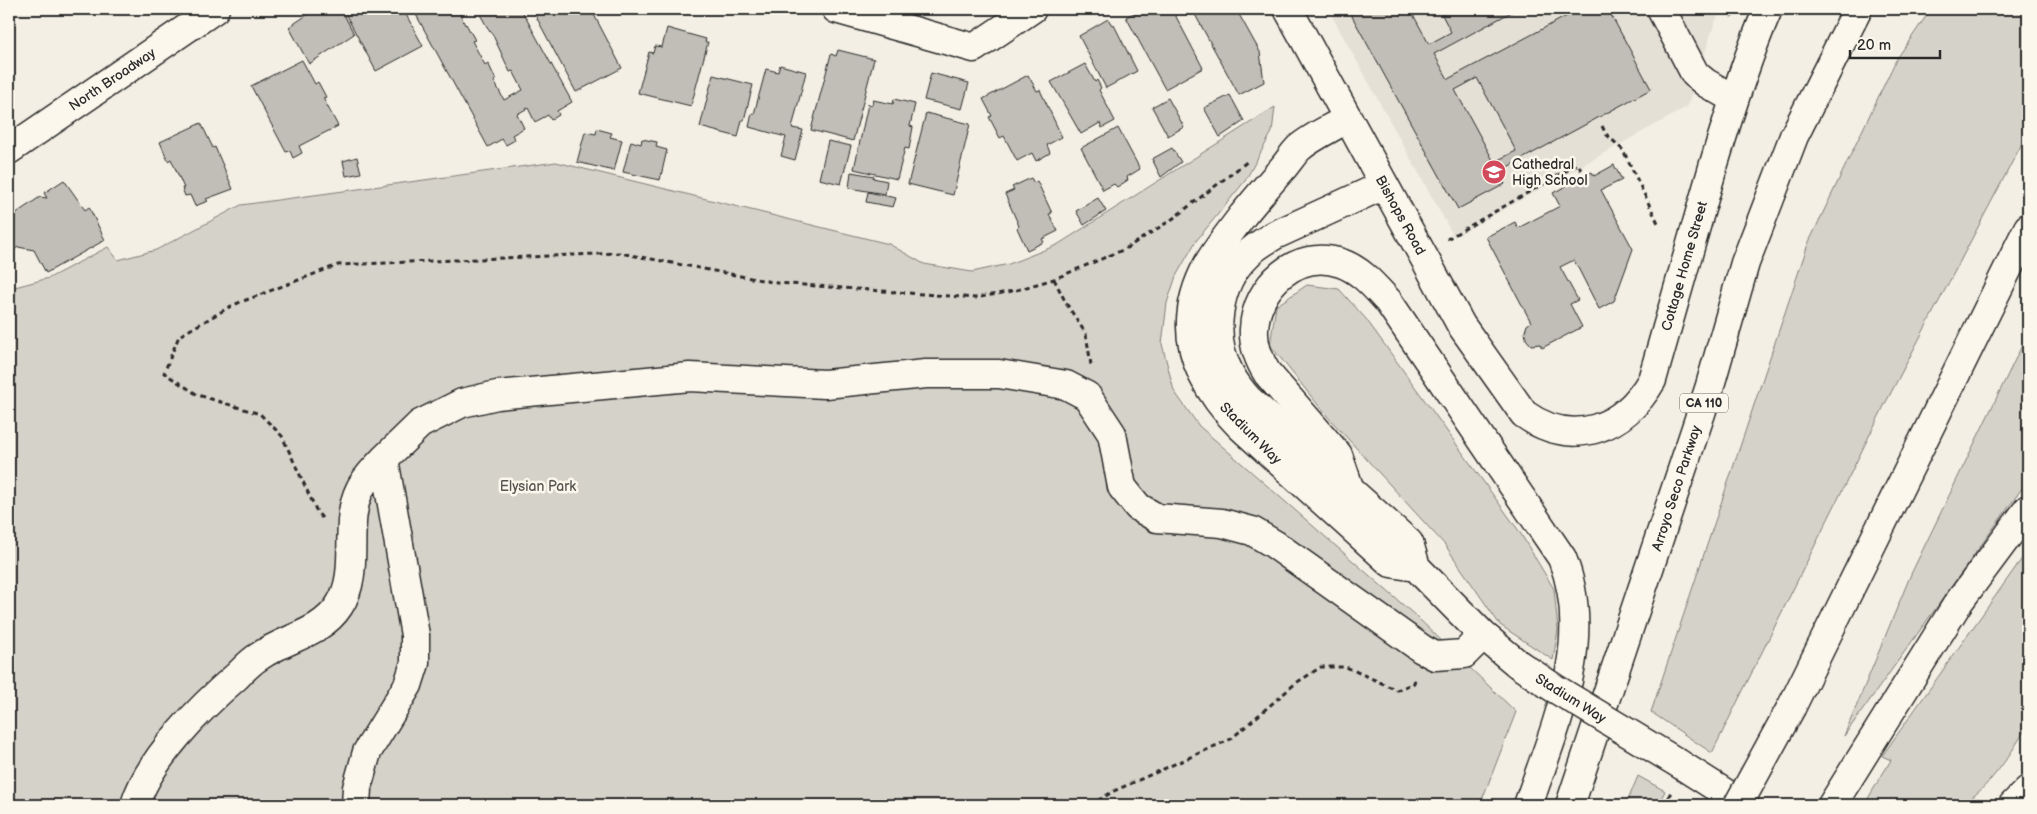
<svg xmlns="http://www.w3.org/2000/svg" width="2037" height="814" font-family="'Balsamiq Sans',sans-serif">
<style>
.built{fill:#e4e0d6}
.green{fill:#d5d2c9;stroke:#807e7a}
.building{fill:#c0beb6;stroke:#2b2b2b;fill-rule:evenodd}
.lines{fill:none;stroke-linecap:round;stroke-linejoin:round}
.minor-casing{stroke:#2b2b2b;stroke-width:31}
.major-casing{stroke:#2b2b2b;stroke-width:31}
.highway-casing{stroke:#2b2b2b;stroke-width:31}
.path{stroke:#2b2b2b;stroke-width:3;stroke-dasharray:5 4;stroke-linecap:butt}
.minor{stroke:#fbf7ec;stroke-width:28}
.major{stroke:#fbf7ec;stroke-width:28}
.highway{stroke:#fbf7ec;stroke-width:28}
.minor-bridge-casing{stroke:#2b2b2b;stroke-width:31;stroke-linecap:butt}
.highway-bridge-casing{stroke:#2b2b2b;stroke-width:31;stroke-linecap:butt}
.minor-bridge{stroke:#fbf7ec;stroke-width:28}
.highway-bridge{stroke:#fbf7ec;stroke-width:28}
.labels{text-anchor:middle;stroke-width:5;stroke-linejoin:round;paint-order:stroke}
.shield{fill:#fbf7ec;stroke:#696865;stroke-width:1}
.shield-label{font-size:12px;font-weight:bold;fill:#2b2b2b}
.street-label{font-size:14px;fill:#2b2b2b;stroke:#fbf7ec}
.poi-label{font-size:14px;fill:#2b2b2b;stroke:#fbf7ec;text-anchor:start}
.park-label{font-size:14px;fill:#565552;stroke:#fbf7ec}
</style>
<rect width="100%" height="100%" fill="#f3efe4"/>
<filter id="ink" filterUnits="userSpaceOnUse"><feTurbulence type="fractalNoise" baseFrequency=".02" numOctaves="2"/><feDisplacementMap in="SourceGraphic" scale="10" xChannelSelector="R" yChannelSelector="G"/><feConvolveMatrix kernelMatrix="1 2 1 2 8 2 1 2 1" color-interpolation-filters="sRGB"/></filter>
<g filter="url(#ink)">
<path class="built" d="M1328 9H1722L1715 22 1687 107 1454 237Z"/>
<path class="green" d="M1931 9H2028V132L1885 404 1712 753 1651 712 1808 244 1896 60Z
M1275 107 1272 132 1245 181 1196 241 1176 276 1167 303 1162 344 1174 391 1199 426 1418 618 1516 712 1480 805H9V289L11 288 49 278 108 247 118 260 156 250 241 205 556 162 889 244 924 264 972 272 1009 264 1057 245Z
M1307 285 1339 289 1366 319 1519 531 1554 589 1558 630 1553 660 1500 625 1445 545 1327 416 1270 345 1276 306Z
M2028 333V480L1844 736 1911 574Z
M2028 550V724C2014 750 1987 792 1960 805H1864L1891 760 1882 756Z
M1638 776 1665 791 1658 805H1626Z"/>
<path class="building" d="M316 9H341L354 34 309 64 289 27Z
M348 9H403L423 46 376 71 346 15 350 13Z
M413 9H458L465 25 466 24 475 40 472 41 485 65 488 63 496 80 494 81 504 100 523 90 513 71 510 72 491 31 490 32 477 9H521L572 102 557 111 559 115 551 120 548 115 535 122 528 108 517 114 524 128 512 135 515 140 506 145 502 139 488 147Z
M532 9H591L622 68 576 92Z
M1142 9H1172L1203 68 1165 89 1126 17Z
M1192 9H1236L1260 52 1264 82 1239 95Z
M1348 9H1410L1429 44 1451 32 1439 9H1517L1434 54 1448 79 1580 9H1608L1651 89 1498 172 1505 184 1458 209ZM1477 78 1516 151 1494 162 1455 90Z
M1108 19 1112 25H1114L1137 71 1106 88 1079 36Z
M667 28 706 39 705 42H708L691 106 638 93 649 52 653 53 655 46 662 47Z
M838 50 874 59 853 141 811 130 831 54 836 56Z
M302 60 315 84 318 82 326 97 323 98 338 126 299 146 302 153 293 158 290 151 286 152 251 86Z
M1085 64 1095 82 1097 80 1101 88 1099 90 1115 121 1102 128 1100 123 1081 134 1051 82Z
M780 65 806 72 792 128 803 130 795 160 781 156 786 137 749 127 752 113 754 114 766 69 778 72Z
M931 73 969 83 962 109 924 100Z
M713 75 753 85 744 120H742L738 137 700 127Z
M1028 75 1037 91 1040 90 1062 137 1047 145 1050 153 1036 161 1032 153 1017 161 1004 136 1000 138 989 117 992 116 983 99Z
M1230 95 1244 121 1220 137 1204 108Z
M1168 98 1184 127 1168 136 1152 107Z
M894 99 915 104 910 126 913 127 909 149 905 148 897 179 854 169 868 104 872 105 873 100 893 104Z
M926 113 970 124 953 195 908 184Z
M201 123 213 148 215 147 233 189 206 199 208 201 195 206 190 195 185 196 182 188H184L171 159 168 161 160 142Z
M1118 128 1140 169 1127 177 1128 180 1117 187 1114 184 1103 190 1081 148Z
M597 129 612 133 610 137 622 140 614 171 577 162 585 132 596 134Z
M642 139 657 142 656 147 667 150 660 180 623 172 631 141 641 144Z
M828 141 851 146 841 184 819 179Z
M1172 148 1181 162 1161 177 1152 159Z
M357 157 361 173 346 176 343 161Z
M1614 165 1622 180 1601 190 1633 249 1614 301 1599 309 1574 260 1560 267 1578 300 1570 304 1582 327 1542 348 1540 344 1531 345 1526 339 1525 331 1527 325 1531 322 1486 237 1515 222 1518 228 1560 206 1553 193 1592 172 1594 176Z
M851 172 874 176 873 178 887 181 885 194 849 188Z
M1031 178 1034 183 1037 181 1052 213 1049 214 1058 231 1042 239 1044 242 1027 250 1017 228 1019 226 1005 194 1014 190 1012 187Z
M64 180 85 210 89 207 105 240 46 273 34 250 18 247 9 253V218L40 197 47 198 44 193Z
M868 192 896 198 893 207 866 202Z
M1098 198 1106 211 1084 225 1076 211Z"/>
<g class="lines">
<defs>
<path id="minor" d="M836 9 974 48 1032 9
M1288 9 1461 325 1524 414C1573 449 1624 429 1652 380 1672 309 1692 238 1713 167 1729 114 1746 60 1768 9
M1661 9 1695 74 1706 83 1734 99
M1348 118C1332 128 1313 136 1299 148 1293 154 1288 162 1282 169 1269 184 1256 199 1243 215 1231 231 1218 247 1208 264 1174 326 1194 379 1240 426L1391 563 1416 567
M1384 185 1275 235C1265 241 1255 246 1247 255 1216 284 1210 338 1230 374 1235 383 1241 391 1248 399L1409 543 1416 567 1483 635 1518 664
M1678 763 1744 805
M135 805C148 760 202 706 237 676 244 669 251 661 260 656 285 638 321 634 339 606 362 571 342 525 360 489 365 478 376 468 384 459
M356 805 357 788 367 752 408 685 415 663V635L384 459 420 424 462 403 497 395 690 377 825 384 926 374H999L1066 385 1087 396 1112 434 1122 487 1138 507 1157 518 1222 523 1252 531 1274 544 1422 649 1435 656 1464 654 1483 635
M2013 805 2028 790"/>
<path id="major" d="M9 150 215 9"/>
<path id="highway" d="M1350 490 1338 455 1267 373C1259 360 1253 345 1254 329 1256 286 1297 248 1341 263 1361 270 1374 286 1388 301L1562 558C1595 640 1555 727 1528 805
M1792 706 2028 228
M1570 805 1709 389 1745 263 1794 136 1858 9
M1832 805 1958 603 2028 509"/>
</defs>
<use href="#minor" class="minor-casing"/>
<use href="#major" class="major-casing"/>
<use href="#highway" class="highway-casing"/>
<path class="path" d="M1727 9 1732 17
M1602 126 1606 134 1623 150 1659 225
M1447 239 1578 164 1582 172
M1054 279 1066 303 1086 334 1091 365
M322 518 317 512 282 436 260 414 198 395 164 373 179 336 233 305 338 265 620 253 777 283 975 298 1013 291 1054 279 1125 249 1171 220 1248 161
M1090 805 1114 791 1231 739 1296 683 1321 667H1346L1397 690 1414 683 1415 679
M1664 805 1671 792"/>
<use href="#minor" class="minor"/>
<use href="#major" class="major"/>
<use href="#highway" class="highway"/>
<defs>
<path id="minor-bridge" d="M1518 664 1554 688 1678 763"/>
<path id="highway-bridge" d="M1738 805 1792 706"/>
</defs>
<use href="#minor-bridge" class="minor-bridge-casing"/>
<use href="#highway-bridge" class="highway-bridge-casing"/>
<use href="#minor-bridge" class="minor-bridge"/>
<use href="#highway-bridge" class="highway-bridge"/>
</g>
</g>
<defs>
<symbol id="school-disc" viewBox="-11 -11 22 22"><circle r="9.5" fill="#d1495b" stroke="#fbf7ec"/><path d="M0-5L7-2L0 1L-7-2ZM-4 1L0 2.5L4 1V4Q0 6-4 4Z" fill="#fff"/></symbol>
</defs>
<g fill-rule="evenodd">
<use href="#school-disc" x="1480" y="158" width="28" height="28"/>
</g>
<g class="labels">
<rect class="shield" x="1680" y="393.5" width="48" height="19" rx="4"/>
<g class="shield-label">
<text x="1704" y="407">CA 110</text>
</g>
<g class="street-label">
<text transform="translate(112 79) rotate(-34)" y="5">North Broadway</text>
<text transform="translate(1401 215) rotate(61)" y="5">Bishops Road</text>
<text transform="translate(1684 266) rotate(-74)" y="5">Cottage Home Street</text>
<text transform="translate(1251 433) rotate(45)" y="5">Stadium Way</text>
<text transform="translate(1676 488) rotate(-72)" y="5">Arroyo Seco Parkway</text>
<text transform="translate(1571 698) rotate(32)" y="5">Stadium Way</text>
</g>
<g class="poi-label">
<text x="1512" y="169">Cathedral<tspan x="1512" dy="16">High School</tspan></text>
</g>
<g class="park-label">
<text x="538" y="491">Elysian Park</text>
</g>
</g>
<rect width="2037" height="814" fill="none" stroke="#fbf7ec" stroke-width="30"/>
<rect x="15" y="15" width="2007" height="784" fill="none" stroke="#2b2b2b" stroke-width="2" filter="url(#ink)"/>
<path d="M1850 50v8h90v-8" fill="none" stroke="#2b2b2b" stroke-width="2.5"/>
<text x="1857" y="50" font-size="15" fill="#2b2b2b" stroke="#fbf7ec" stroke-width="4" paint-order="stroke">20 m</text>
</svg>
